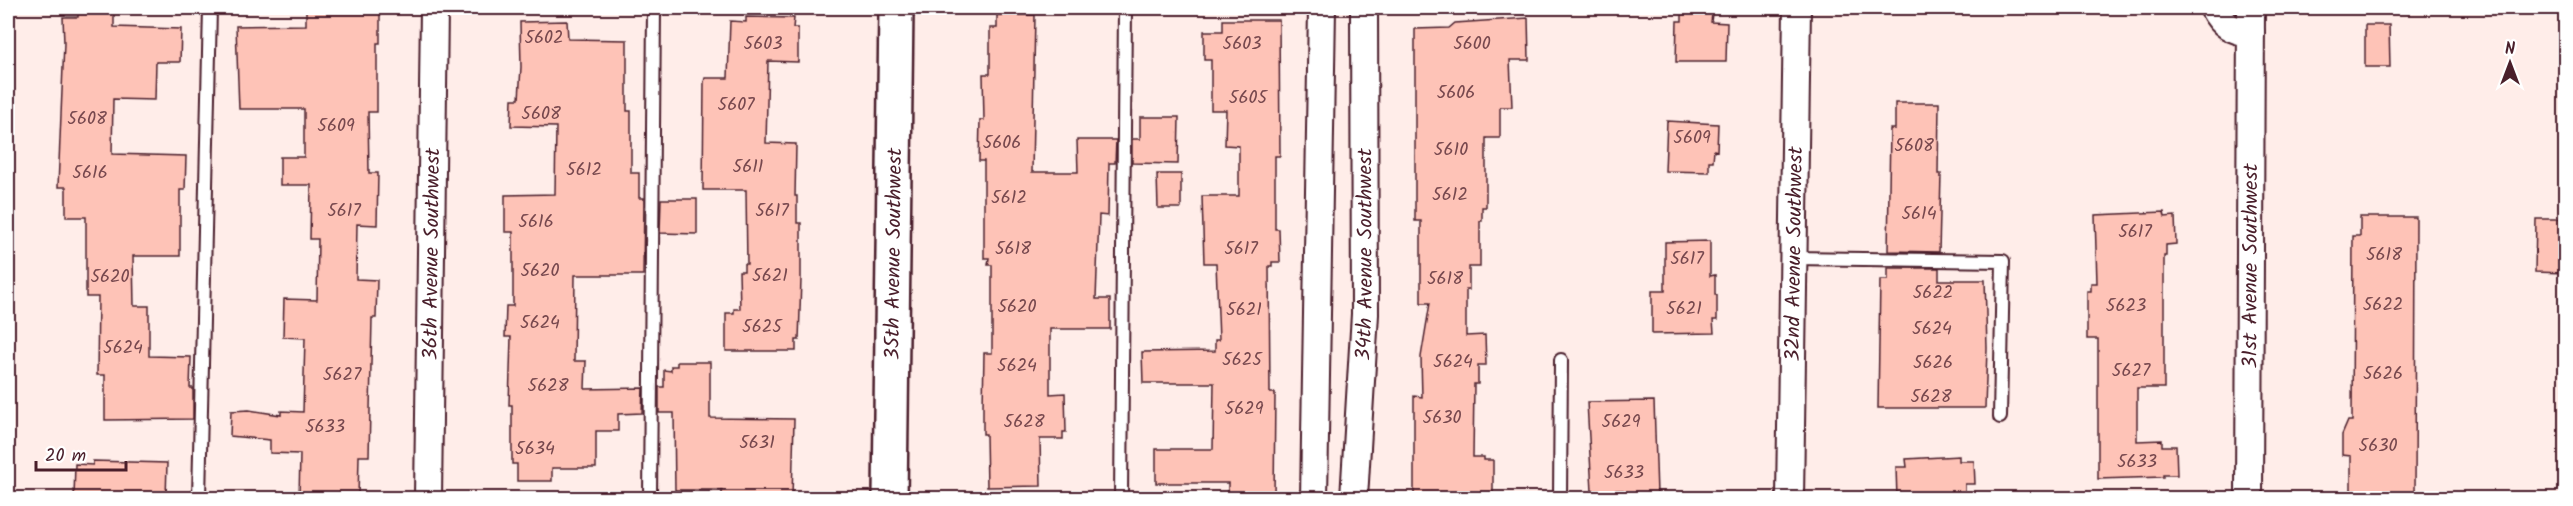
<svg xmlns="http://www.w3.org/2000/svg" width="2573" height="506" font-family="Kalam,sans-serif">
<style>
.building{fill:#fec3b7;stroke:#4a1f2b;stroke-width:1.5}
.lines{fill:none;stroke-linecap:round;stroke-linejoin:round}
.service-casing{stroke:#4a1f2b;stroke-width:16}
.minor-casing{stroke:#4a1f2b;stroke-width:30}
.secondary-casing{stroke:#4a1f2b;stroke-width:38}
.service{stroke:#fff;stroke-width:12}
.minor{stroke:#fff;stroke-width:26}
.secondary{stroke:#fff;stroke-width:33}
.labels{text-anchor:middle;stroke-width:5;stroke-linejoin:round;paint-order:stroke}
.number-label{font-size:18px;fill:#77484e}
.street-label{font-size:21px;fill:#4a1f2b;stroke:#fff}
</style>
<rect width="100%" height="100%" fill="#ffede9"/>
<filter id="ink" filterUnits="userSpaceOnUse"><feTurbulence type="fractalNoise" baseFrequency=".0167" numOctaves="2"/><feDisplacementMap in="SourceGraphic" scale="12" xChannelSelector="R" yChannelSelector="G"/><feConvolveMatrix kernelMatrix="1 2 1 2 8 2 1 2 1" color-interpolation-filters="sRGB"/></filter>
<g filter="url(#ink)">
<path class="building" d="M78 8H114V27L181 29 180 62H156L155 100 113 99 112 154 186 156 185 190H180V256H133L134 306H149V356L191 357 190 388H193V419L105 420V375H97L98 297H86V217H66V187H58L64 43 63 17H78Z
M306 8H380V43H377V112H368L369 173H378L377 225 357 224 356 279 377 280 376 318H372L369 456H359L358 498H299L300 454 270 453V440L230 436 231 411 249 410 281 415V411L303 412 305 338 283 337 284 299 317 300 318 239H310L311 185H280V157H304V109H239L236 26 306 25Z
M1682 14H1712L1711 22 1727 23 1726 62H1676L1677 21H1682Z
M997 15H1035L1032 172H1078L1077 140H1116L1115 163H1109L1108 216 1099 215 1096 299H1110V329H1050V394L1065 393 1066 432H1063V439H1040L1041 486 987 487 986 434H983V407L984 353H992V265H988L989 258H984V161H979L980 120H984L983 74H990V28H997Z
M746 17 794 18 793 28H798V62L768 61 766 143 796 144 795 196H797V223H801V279L799 340H796V351H726V313H734V309H740L739 271H744V264H747L746 190H703L704 82 705 78H728L730 21 746 22Z
M1528 18 1529 60H1510L1512 107H1500V138H1486V207H1482V221H1480V267H1469V290H1466V336L1485 335 1486 365H1478V384H1474L1473 457H1484V460H1493V496L1445 498V495H1414V396L1422 397 1421 357 1430 303H1421V221H1415V29L1449 28 1455 23Z
M1223 20H1279L1280 156H1275V229H1279L1280 262H1272V266H1269L1270 393H1275L1274 498H1228V483H1156V449H1213L1214 383H1143L1142 352 1215 351V340H1219L1216 263H1204L1202 196H1239V146L1225 145 1226 110H1211V60H1204V31H1223Z
M567 21 568 39 627 40V111H631V173H639V198H644L643 275H575L574 361H586L585 389 643 388 642 413 618 414V431H596V468H552V481H517V464H512V405H509L511 337H505L506 306H513V232H505V195L555 194 556 127 511 126 512 99H519L521 67 520 22Z
M2365 25H2389L2390 67H2365Z
M1895 103H1939L1938 174H1941L1939 252 1888 251 1890 129H1895Z
M1140 117H1179L1178 164 1132 163V139H1140Z
M1667 121 1718 124 1717 151 1714 150 1713 161H1709V172L1665 171Z
M1157 174H1181V208H1158Z
M661 199H697V234L660 233Z
M2164 212 2165 217 2175 216 2176 244 2166 245V256H2164V388H2137V441L2162 440V446H2176L2177 475H2163V477L2098 479V339H2087V291H2091V283H2097L2095 215Z
M2360 217H2416L2415 498H2351V456L2342 455V435L2348 421H2352L2353 236H2360Z
M2536 219H2565V273L2535 272Z
M1710 241V276L1715 275V295H1717V320H1713L1714 333 1652 334V291H1665V242Z
M1888 268H1939V280H1985L1987 348 1985 408H1878L1880 280H1888Z
M677 362H710V418L794 419 792 498H722V490H675L674 413H659V387H664V370L671 371V366H677Z
M1654 401 1657 494 1623 496V490L1592 491 1587 402Z
M1959 456V461H1974L1975 484H1965V498H1897L1896 467H1907L1906 459Z
M93 461 167 463 166 498H74L75 464 93 465Z"/>
<g class="lines">
<defs>
<path id="service" d="M1793 258 2003 261 2000 417
M199 498 210 8
M650 498 654 8
M1121 498 1125 8
M1560 498 1561 360"/>
<g id="minor">
<path d="M2213 8C2222 25 2232 31 2251 33"/>
<path id="s1" d="M428 498 434 8"/>
<path d="M1314 498 1322 8"/>
<path id="s2" d="M1354 498 1365 314 1364 8"/>
<path id="s3" d="M1790 498 1797 8"/>
<path id="s4" d="M2249 498 2251 8"/>
</g>
<g id="secondary">
<path id="s5" d="M890 498 896 8"/>
</g>
</defs>
<use href="#service" class="service-casing"/>
<use href="#minor" class="minor-casing"/>
<use href="#secondary" class="secondary-casing"/>
<use href="#service" class="service"/>
<use href="#minor" class="minor"/>
<use href="#secondary" class="secondary"/>
</g>
</g>
<g class="labels">
<g class="number-label">
<text x="544" y="43">5602</text>
<text x="763" y="49">5603</text>
<text x="1242" y="49">5603</text>
<text x="1472" y="49">5600</text>
<text x="1456" y="98">5606</text>
<text x="1248" y="103">5605</text>
<text x="736" y="110">5607</text>
<text x="541" y="119">5608</text>
<text x="87" y="124">5608</text>
<text x="336" y="131">5609</text>
<text x="1692" y="143">5609</text>
<text x="1002" y="148">5606</text>
<text x="1914" y="151">5608</text>
<text x="1451" y="155">5610</text>
<text x="748" y="172">5611</text>
<text x="584" y="175">5612</text>
<text x="90" y="178">5616</text>
<text x="1450" y="200">5612</text>
<text x="1009" y="203">5612</text>
<text x="344" y="216">5617</text>
<text x="772" y="216">5617</text>
<text x="1919" y="219">5614</text>
<text x="536" y="227">5616</text>
<text x="2135" y="237">5617</text>
<text x="1013" y="254">5618</text>
<text x="1241" y="254">5617</text>
<text x="2384" y="260">5618</text>
<text x="1687" y="264">5617</text>
<text x="540" y="276">5620</text>
<text x="770" y="281">5621</text>
<text x="110" y="282">5620</text>
<text x="1445" y="284">5618</text>
<text x="1933" y="298">5622</text>
<text x="2383" y="310">5622</text>
<text x="2126" y="311">5623</text>
<text x="1017" y="312">5620</text>
<text x="1684" y="314">5621</text>
<text x="1244" y="315">5621</text>
<text x="540" y="328">5624</text>
<text x="762" y="332">5625</text>
<text x="1932" y="334">5624</text>
<text x="123" y="353">5624</text>
<text x="1242" y="365">5625</text>
<text x="1453" y="367">5624</text>
<text x="1933" y="368">5626</text>
<text x="1017" y="371">5624</text>
<text x="2131" y="376">5627</text>
<text x="2383" y="379">5626</text>
<text x="342" y="380">5627</text>
<text x="548" y="391">5628</text>
<text x="1931" y="402">5628</text>
<text x="1244" y="414">5629</text>
<text x="1442" y="423">5630</text>
<text x="1024" y="427">5628</text>
<text x="1621" y="427">5629</text>
<text x="325" y="432">5633</text>
<text x="757" y="448">5631</text>
<text x="2378" y="451">5630</text>
<text x="535" y="454">5634</text>
<text x="2137" y="467">5633</text>
<text x="1624" y="478">5633</text>
</g>
<g class="street-label">
<text dy="7" stroke="none"><textPath href="#s1" startOffset="244">36th Avenue Southwest</textPath></text>
<text dy="7" stroke="none"><textPath href="#s5" startOffset="244">35th Avenue Southwest</textPath></text>
<text dy="7" stroke="none"><textPath href="#s2" startOffset="244">34th Avenue Southwest</textPath></text>
<text dy="7" stroke="none"><textPath href="#s3" startOffset="244">32nd Avenue Southwest</textPath></text>
<text dy="7" stroke="none"><textPath href="#s4" startOffset="232">31st Avenue Southwest</textPath></text>
</g>
</g>
<rect width="2573" height="506" fill="none" stroke="#fff" stroke-width="30"/>
<rect x="15" y="15" width="2543" height="476" fill="none" stroke="#4a1f2b" stroke-width="2" filter="url(#ink)"/>
<g transform="translate(2510 63)" stroke="#ffffff" stroke-width="4.5" paint-order="stroke">
<path d="M0-4.5L10 22L0 15L-10 22Z" fill="#4a1f2b"/>
<text y="-9" font-size="16" font-weight="bold" text-anchor="middle" fill="#4a1f2b">N</text>
</g>
<path d="M36 461v9h90v-9" fill="none" stroke="#4a1f2b" stroke-width="3"/>
<text x="45" y="461" font-size="18" fill="#4a1f2b" stroke="#ffffff" stroke-width="4.5" paint-order="stroke">20 m</text>
</svg>
